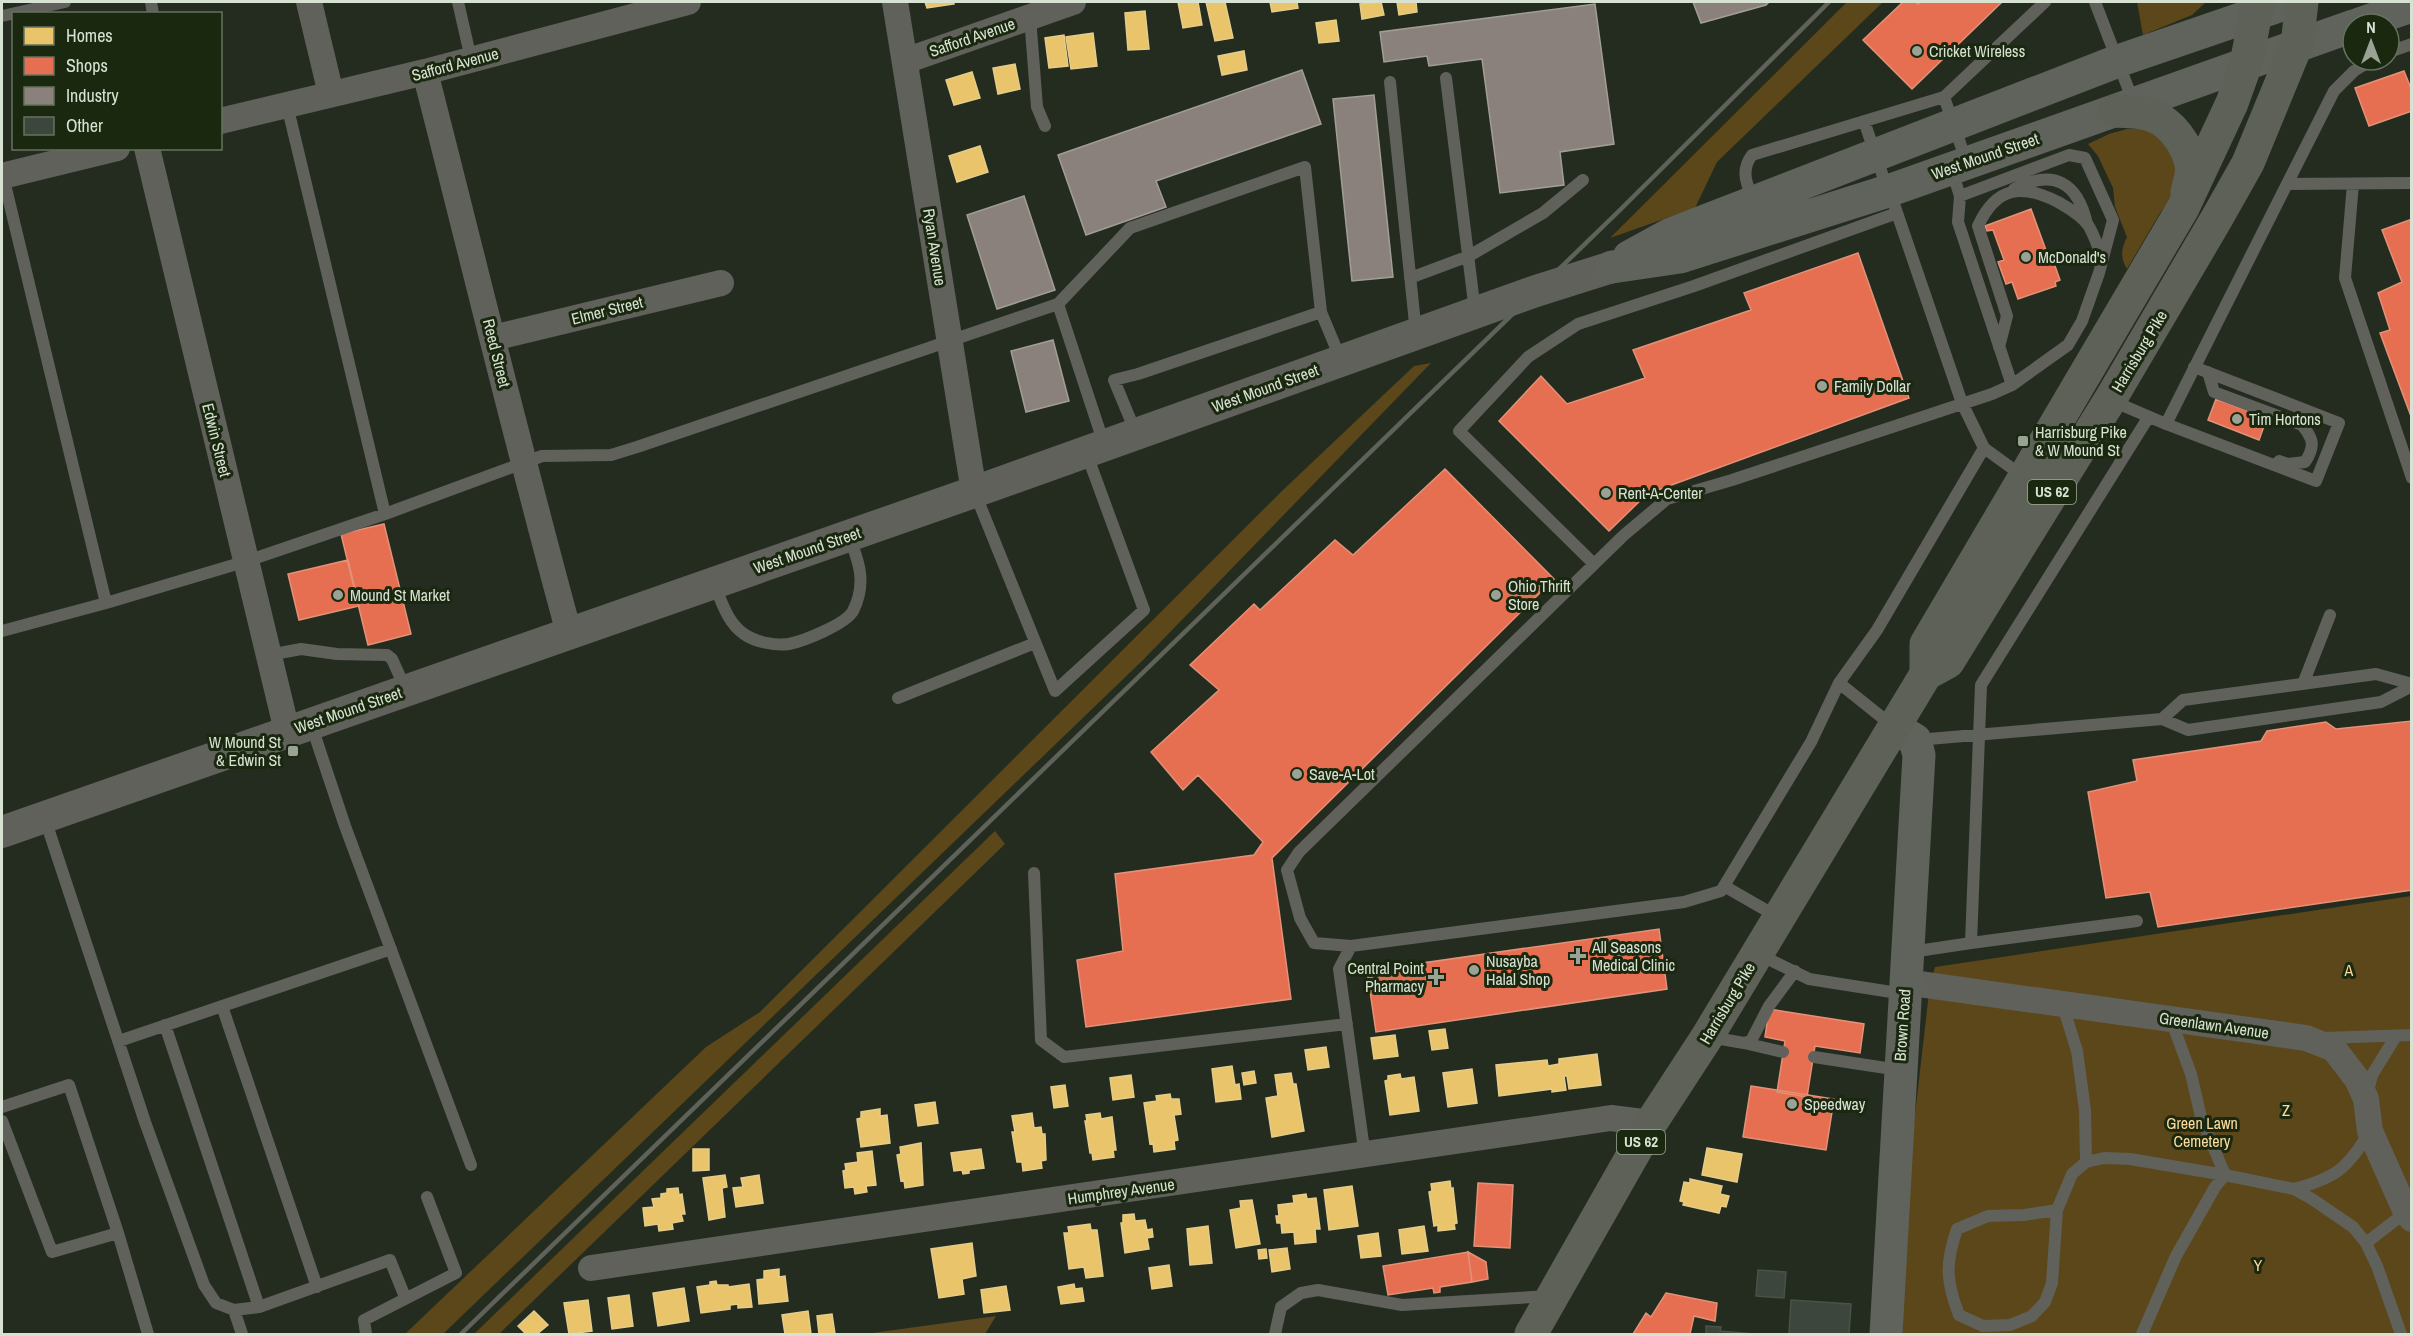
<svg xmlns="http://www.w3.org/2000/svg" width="2413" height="1336" font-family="'Archivo Narrow',sans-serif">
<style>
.green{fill:#5b4719}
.forest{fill:#5d491f}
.homes{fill:#e9c46a;stroke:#e4cd8a;stroke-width:1.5}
.shops{fill:#e76f51;stroke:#e29278;stroke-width:1.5}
.industry{fill:#8a817c;stroke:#a19e96;stroke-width:1.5}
.building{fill:#3c463d;stroke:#485248;stroke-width:1.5}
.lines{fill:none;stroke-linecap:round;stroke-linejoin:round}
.service{stroke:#60615b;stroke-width:12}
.minor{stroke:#60615b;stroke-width:26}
.tertiary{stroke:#60615b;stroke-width:32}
.secondary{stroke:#60625c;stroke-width:33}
.primary{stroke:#5e6157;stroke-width:33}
.rail{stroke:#5e625a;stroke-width:4.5}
.poi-dot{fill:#99a294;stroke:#1a2810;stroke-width:2}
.labels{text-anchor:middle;stroke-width:6;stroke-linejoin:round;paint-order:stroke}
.shield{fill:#1a2810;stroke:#9faa98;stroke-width:1.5}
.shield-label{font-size:15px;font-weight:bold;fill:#d8e2d3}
.street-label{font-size:16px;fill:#d8e2d3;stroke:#1a2810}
.poi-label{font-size:16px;fill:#d8e2d3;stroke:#1a2810;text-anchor:start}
.park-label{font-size:16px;fill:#fedb9b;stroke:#1a2810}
</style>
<rect width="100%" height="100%" fill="#242c20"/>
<path class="green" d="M1847 2H1883L1717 162 1695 208 1610 238Z
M2137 2H2206L2192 15 2143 35Z
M2127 129H2144L2162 136 2177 159 2176 192 2160 213 2127 269C2120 257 2121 249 2127 237L2115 207 2113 188 2098 156 2088 144 2109 134Z
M1431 363 1143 660 443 1334H405L706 1047 760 1012 1283 490 1414 366Z
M995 831 1005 844 499 1334H474Z
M2411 896V1334H1902L1909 1167 1930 984 1935 967Z"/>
<path class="forest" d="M996 1316 985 1334H865Z"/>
<path class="homes" d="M925 2H953L954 4 927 8Z
M1178 2H1198L1202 25 1183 28Z
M1206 2H1225L1233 38 1215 41Z
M1270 2H1297L1298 8 1272 12Z
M1381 2 1384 15 1362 19 1360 4Z
M1397 2H1416L1417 12 1399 15Z
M1145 11 1149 49 1128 50 1125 13Z
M1336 20 1339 41 1319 43 1316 23Z
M1093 33 1097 66 1071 69 1066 37Z
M1064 35 1068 66 1049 68 1045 38Z
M1244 51 1247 70 1222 75 1218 56Z
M1015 64 1020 89 998 94 993 68Z
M972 72 980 98 954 105 946 80Z
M980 146 988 172 957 182 949 156Z
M1445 1029 1448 1048 1432 1050 1429 1031Z
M1395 1035 1398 1056 1374 1059 1371 1038Z
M1326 1047 1329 1067 1308 1070 1305 1050Z
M1597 1054 1601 1085 1569 1089 1567 1076H1564L1566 1090 1552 1092V1089L1499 1096 1496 1065 1547 1060 1548 1066 1559 1064V1059Z
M1232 1066 1235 1085 1239 1084 1241 1099 1216 1102 1212 1069Z
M1472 1069 1477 1103 1448 1107 1443 1073Z
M1254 1071 1256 1083 1244 1085 1242 1073Z
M1291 1073 1293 1084H1296L1304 1131 1272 1137 1266 1098 1278 1096 1275 1075Z
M1400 1074 1401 1079 1414 1077 1419 1111 1390 1115 1385 1081 1388 1080V1076Z
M1131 1075 1134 1097 1113 1100 1110 1078Z
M1065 1085 1068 1106 1054 1108 1051 1087Z
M1170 1094 1171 1099H1179L1181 1114 1174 1115 1178 1140 1174 1141 1175 1149 1154 1152 1153 1143 1150 1144 1144 1103 1157 1101 1156 1096Z
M935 1102 938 1123 918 1126 915 1105Z
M880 1109V1116L887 1115 890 1143 861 1147 857 1119 861 1118V1112Z
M1032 1113 1034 1128 1041 1127 1042 1134H1045L1046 1160 1041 1161 1042 1168 1023 1171 1022 1162H1017L1012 1132H1015L1012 1116Z
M1100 1113 1101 1119 1112 1117 1116 1150H1113L1114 1157 1093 1160 1092 1153H1090L1085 1121H1087L1086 1115Z
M921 1143 923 1185 905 1188 904 1180 901 1181 897 1155 901 1154 900 1147Z
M1707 1148 1742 1154 1737 1182 1702 1175Z
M693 1149H709V1170L693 1171Z
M981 1149 984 1168 969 1170V1173L963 1174 962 1170 954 1171 951 1153Z
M872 1151 876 1185 866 1186 867 1192 855 1194 854 1187 845 1188 843 1171 846 1170 845 1164 858 1162 857 1153Z
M725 1175 727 1187 722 1188 725 1217 709 1220 703 1178Z
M759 1175 763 1203 736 1207 733 1188 743 1187 741 1178Z
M1690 1179 1722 1186 1720 1194 1729 1196 1726 1207 1721 1206 1719 1213 1683 1205 1684 1202 1680 1201 1684 1182 1690 1183Z
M1450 1181 1451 1189 1453 1188 1457 1223 1454 1224 1455 1229 1438 1231V1225L1434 1226 1429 1192 1432 1191 1431 1184Z
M1352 1186 1358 1226 1329 1230 1324 1190Z
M678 1188 679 1195 682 1194 685 1214H681L683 1221 672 1223 673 1229 659 1231 658 1224 645 1226 643 1208 654 1207 652 1199 661 1198V1194L667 1193V1189Z
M1306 1194 1307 1199 1316 1198 1320 1229H1315L1316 1242 1295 1244 1294 1232 1282 1233 1281 1223H1277L1276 1216H1279L1278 1205 1294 1203 1293 1196Z
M1252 1200 1260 1244 1236 1248 1230 1210 1241 1208 1240 1201Z
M1134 1214 1135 1221 1145 1220 1147 1230 1152 1229 1153 1237 1147 1238 1149 1249 1125 1253 1121 1223H1123V1215Z
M1090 1224 1091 1230H1097L1103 1276 1086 1278 1084 1267 1069 1269 1064 1233H1069L1068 1227Z
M1208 1226 1212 1263 1190 1265 1187 1229Z
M1424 1226 1428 1251 1402 1254 1399 1230Z
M1378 1233 1381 1256 1361 1258 1358 1236Z
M972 1243 976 1276 962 1279 964 1294 939 1298 931 1249Z
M1287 1248 1290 1269 1272 1272 1269 1250Z
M1266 1249 1267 1258 1259 1259 1258 1250Z
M1169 1265 1172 1286 1152 1289 1149 1268Z
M779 1269V1277L785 1276 788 1301 759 1304 757 1280 764 1279V1271Z
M716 1281 717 1285H728V1287L749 1284 752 1307 738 1308V1304L730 1305V1309L701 1313 697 1287 710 1285V1282Z
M1074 1284 1075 1289 1082 1288 1084 1301 1061 1304 1058 1287Z
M1006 1286 1010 1310 984 1313 981 1290Z
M684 1288 689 1321 658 1326 653 1293Z
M629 1295 633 1326 612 1329 608 1298Z
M588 1300 592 1331 569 1334 564 1303Z
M534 1311 548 1325 537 1334H526L518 1326Z
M808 1311 811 1334H785L782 1315Z
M832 1314 835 1334H819L817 1316Z"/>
<path class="shops" d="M1903 2H1916L1918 4 1921 2H2002L1912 89 1863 40Z
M2404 71 2412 91V111L2369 126 2355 88Z
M2031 209 2047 253H2049L2052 264 2054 263 2060 280 2055 282 2056 286 2018 299 2012 282 2006 284 1998 262 2004 260 1993 230 1987 231 1985 226Z
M2412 219V419L2380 333 2390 330 2378 293 2402 282 2382 230Z
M1858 253 1909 398 1647 494 1609 531 1499 421 1541 376 1567 404 1645 378 1633 350 1751 310 1744 293Z
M2216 399 2267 418 2259 440 2208 420Z
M1445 469 1554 579 1272 858 1291 999 1086 1027 1077 960 1123 951 1115 874 1254 855 1263 842 1198 775 1183 790 1151 752 1219 690 1190 665 1254 604 1260 610 1335 540 1353 555Z
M384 524 411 634 368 645 341 534Z
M348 560 359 606 299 620 288 574Z
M2412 721V890L2158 927 2150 892 2106 898 2088 792 2137 781 2133 760 2261 741 2267 731 2326 722 2336 729Z
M1659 929 1667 989 1376 1032 1367 971Z
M1769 1009 1864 1024 1860 1053 1815 1046 1807 1097 1777 1092 1785 1041 1765 1037Z
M1751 1086 1834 1099 1826 1150 1743 1137Z
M1478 1183 1513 1185 1510 1248 1474 1246Z
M1468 1252 1472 1282 1440 1287V1292L1434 1293 1433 1288 1388 1295 1383 1266Z
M1468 1252 1486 1262 1488 1279 1472 1282Z
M1666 1293 1717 1303 1715 1321 1694 1316 1690 1334H1633L1646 1313 1651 1317Z"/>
<path class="industry" d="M1693 2H1769L1766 5 1701 23Z
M1595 4 1614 144 1560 152 1564 185 1500 193 1482 59 1429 66 1427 56 1384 62 1380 32Z
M1302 70 1321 124 1156 181 1166 207 1086 235 1058 155Z
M1374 95 1393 277 1352 281 1333 99Z
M1024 196 1055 290 997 309 967 215Z
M1053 340 1069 401 1026 412 1011 351Z"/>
<path class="building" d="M1758 1270 1786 1272 1784 1298 1756 1296Z
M1791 1300 1851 1304 1849 1334H1789Z
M1706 1326 1721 1327 1720 1331 1755 1334H1706Z"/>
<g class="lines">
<path class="service" d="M151 2 153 14
M458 2 471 59
M2095 2 2133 101
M2 16 65 2
M1030 17 1037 107 1045 126
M2389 52 2412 44
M1446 78 1475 311
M1390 82 1416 333
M287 105 385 514
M1864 121 1888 191
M1967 163 1944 97 2045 2
M1951 168 1960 196 1958 222 2012 385
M2 172 106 603
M2287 184 2334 91 2354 71 2372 60
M2353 184 2345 278 2412 478
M2014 189C2054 168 2078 183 2087 224
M1753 201C1747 184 1740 171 1752 155L1944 97
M1895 207 1962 403 1984 448 2024 477
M1410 278 1469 256 1543 213 1583 180
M1058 304 1130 228 1305 167 1321 312
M1999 347 2007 316 1978 226C1996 187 2021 183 2058 202 2068 208 2081 215 2088 225 2094 234 2098 248 2103 259
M2208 372 2214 392 2302 425C2314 439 2315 447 2305 462L2288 464 2279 461
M2110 400 2166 424 2287 184 2412 183
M2166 424 2316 481 2339 423 2194 367
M1136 433 1114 380 1138 374 1321 312 1341 360
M975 493 1055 691 1144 610 1086 452
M1594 564 1459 431 1528 357 1578 324 1694 286 1897 213
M714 584C722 602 727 622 744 634 755 642 776 646 789 644 804 641 846 624 853 611 867 583 859 562 849 536
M2 631 106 603 247 561 385 514 542 456 611 455 637 447 1058 304 1104 444
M269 655 301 649 337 654 387 655 392 659 406 690
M1839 683 1894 727
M2303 684 2330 615
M898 698 1035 643
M2162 719 2183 700 2376 674 2412 684
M311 724 345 826 471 1165
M1917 740 2162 719 2188 730 2381 702 2412 686
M45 819 145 1122 204 1285 216 1303 234 1310 259 1307 390 1260 405 1297
M1034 873 1041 1040 1064 1057 1347 1024
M1724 886 1778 917
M1971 943 2137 921
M1351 946 1314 943 1300 918 1287 870 1299 852 1624 535 1667 499 1732 480 1992 394 2012 385 2068 345 2082 321 2099 273 2113 220 2085 158 2069 155 1960 196
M1911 952 1971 943 1981 685 2148 418
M1758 954 1809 979 1904 994
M2062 1003 2077 1051 2085 1110 2086 1162
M222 1006 317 1287
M165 1025 259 1307
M1709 1037 1744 1043 1751 1041 1769 1006 1795 971
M2323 1038 2412 1035
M119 1041 391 949
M1744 1043 1783 1052
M1814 1057 1899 1070
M2368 1092 2372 1075 2396 1036
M2 1107 69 1085 118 1233 52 1252 2 1121
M1365 1156 1339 969 1351 946 1684 902 1721 891 1811 742 1839 683 1877 630 1984 448
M2294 1189C2336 1178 2348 1168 2370 1131
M2057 1210 2024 1215 1988 1216 1957 1229C1945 1264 1946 1281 1959 1315L1983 1326 2010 1325 2032 1316 2045 1302 2052 1283 2057 1210 2072 1174 2086 1162 2104 1158 2130 1159 2225 1175 2294 1189 2312 1199 2353 1227 2366 1243 2377 1266 2401 1334
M118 1233 148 1334
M2366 1243 2406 1212
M234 1310 242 1334
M366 1334 364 1320 456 1273 427 1197
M1275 1334 1281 1307 1301 1293 1318 1290 1402 1305 1550 1296
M2142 1334 2176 1256 2215 1187 2225 1175 2201 1117 2191 1074 2171 1020"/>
<path class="minor" d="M309 2 331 94
M895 2 974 492
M905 61 1073 2
M425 72C473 259 518 447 569 633
M220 121 425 72 688 2
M147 148 287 731
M2 176 117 148
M493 338 721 283
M1905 982 2306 1038 2334 1049 2357 1079 2366 1099 2370 1131 2406 1212 2412 1219
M591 1268 1611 1118 1651 1123"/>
<path class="tertiary" d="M2 832 974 492 1536 291 1612 267"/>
<path class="secondary" d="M2359 24 2412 6
M1629 257 1669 235 2118 61 2290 2
M1612 267 1680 257 1888 191 2353 26
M1886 1334 1919 755 1915 740 1895 728"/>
<path class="primary" d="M2115 111C2127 112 2142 111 2153 116 2172 123 2187 145 2191 164 2193 173 2189 183 2187 192
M1926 674 1948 662 2110 400 2217 218 2248 163 2297 44 2302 2
M1531 1334 1651 1123 1707 1037 1926 674V644L2183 208 2232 103 2246 64 2258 2"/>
<path class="rail" d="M461 1334 1621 209 1829 2"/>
</g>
<g class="poi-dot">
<circle cx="1917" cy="51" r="6"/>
<circle cx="2026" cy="257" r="6"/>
<circle cx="1822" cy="386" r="6"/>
<circle cx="2237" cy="419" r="6"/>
<rect x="2017" y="435" width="12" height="12" rx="3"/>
<circle cx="1606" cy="493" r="6"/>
<circle cx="338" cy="595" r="6"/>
<circle cx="1496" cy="595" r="6"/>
<rect x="287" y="745" width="12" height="12" rx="3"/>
<circle cx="1297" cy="774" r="6"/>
<path d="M1575 947h6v6h6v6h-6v6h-6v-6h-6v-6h6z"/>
<circle cx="1474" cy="970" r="6"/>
<path d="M1433 968h6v6h6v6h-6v6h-6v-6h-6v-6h6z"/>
<circle cx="1792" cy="1104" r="6"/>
</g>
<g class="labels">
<g class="shield">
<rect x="2028" y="480" width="48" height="24" rx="4.5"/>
<rect x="1617" y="1130" width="48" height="24" rx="4.5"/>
</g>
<g class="shield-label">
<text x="2052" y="497">US 62</text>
<text x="1641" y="1147">US 62</text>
</g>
<g class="street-label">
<text transform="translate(972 37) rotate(-19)" y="6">Safford Avenue</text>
<text transform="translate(455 64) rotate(-15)" y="6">Safford Avenue</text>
<text transform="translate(1985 156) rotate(-19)" y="6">West Mound Street</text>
<text transform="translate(935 247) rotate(81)" y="6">Ryan Avenue</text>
<text transform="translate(607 310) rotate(-14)" y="6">Elmer Street</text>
<text transform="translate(2139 351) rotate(-59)" y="6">Harrisburg Pike</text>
<text transform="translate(497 353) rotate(76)" y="6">Reed Street</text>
<text transform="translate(1265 388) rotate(-20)" y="6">West Mound Street</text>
<text transform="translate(217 440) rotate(76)" y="6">Edwin Street</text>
<text transform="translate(807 550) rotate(-19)" y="6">West Mound Street</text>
<text transform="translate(348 710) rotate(-19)" y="6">West Mound Street</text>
<text transform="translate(1727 1003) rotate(-59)" y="6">Harrisburg Pike</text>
<text transform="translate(1902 1025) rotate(-86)" y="6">Brown Road</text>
<text transform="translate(2214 1025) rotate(8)" y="6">Greenlawn Avenue</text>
<text transform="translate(1121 1191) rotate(-8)" y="6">Humphrey Avenue</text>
</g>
<g class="poi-label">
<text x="1929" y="57">Cricket Wireless</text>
<text x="2038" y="263">McDonald's</text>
<text x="1834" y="392">Family Dollar</text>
<text x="2249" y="425">Tim Hortons</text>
<text x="2035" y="438">Harrisburg Pike<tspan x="2035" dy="18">&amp; W Mound St</tspan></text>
<text x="1618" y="499">Rent-A-Center</text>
<text x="1508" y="592">Ohio Thrift<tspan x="1508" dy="18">Store</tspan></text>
<text x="350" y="601">Mound St Market</text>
<text x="281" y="748" text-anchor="end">W Mound St<tspan x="281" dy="18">&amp; Edwin St</tspan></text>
<text x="1309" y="780">Save-A-Lot</text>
<text x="1592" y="953">All Seasons<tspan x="1592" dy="18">Medical Clinic</tspan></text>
<text x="1486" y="967">Nusayba<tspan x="1486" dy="18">Halal Shop</tspan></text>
<text x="1424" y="974" text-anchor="end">Central Point<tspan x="1424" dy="18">Pharmacy</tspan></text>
<text x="1804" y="1110">Speedway</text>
</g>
<g class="park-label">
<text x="2349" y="976">A</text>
<text x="2286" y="1116">Z</text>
<text x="2202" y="1129">Green Lawn<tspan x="2202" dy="18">Cemetery</tspan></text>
<text x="2258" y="1271">Y</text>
</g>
</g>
<rect width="2413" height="1336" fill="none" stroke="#d8e2d3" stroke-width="6"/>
<rect x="12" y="12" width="210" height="138" fill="#1a2810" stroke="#66725e" stroke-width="1.5"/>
<rect x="24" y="27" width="30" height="18" fill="#e9c46a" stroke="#66725e" stroke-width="1.5"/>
<text x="66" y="42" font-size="18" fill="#d8e2d3">Homes</text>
<rect x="24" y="57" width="30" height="18" fill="#e76f51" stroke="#66725e" stroke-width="1.5"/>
<text x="66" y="72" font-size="18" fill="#d8e2d3">Shops</text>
<rect x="24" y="87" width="30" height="18" fill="#8a817c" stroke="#66725e" stroke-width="1.5"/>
<text x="66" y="102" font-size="18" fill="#d8e2d3">Industry</text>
<rect x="24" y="117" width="30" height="18" fill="#3c463d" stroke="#66725e" stroke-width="1.5"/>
<text x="66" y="132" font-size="18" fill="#d8e2d3">Other</text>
<g transform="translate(2371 42)"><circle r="28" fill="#1a2810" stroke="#66725e" stroke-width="1.5"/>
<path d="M0-4.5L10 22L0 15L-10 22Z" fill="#99a294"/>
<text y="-9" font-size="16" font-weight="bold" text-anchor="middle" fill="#d8e2d3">N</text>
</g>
</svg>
